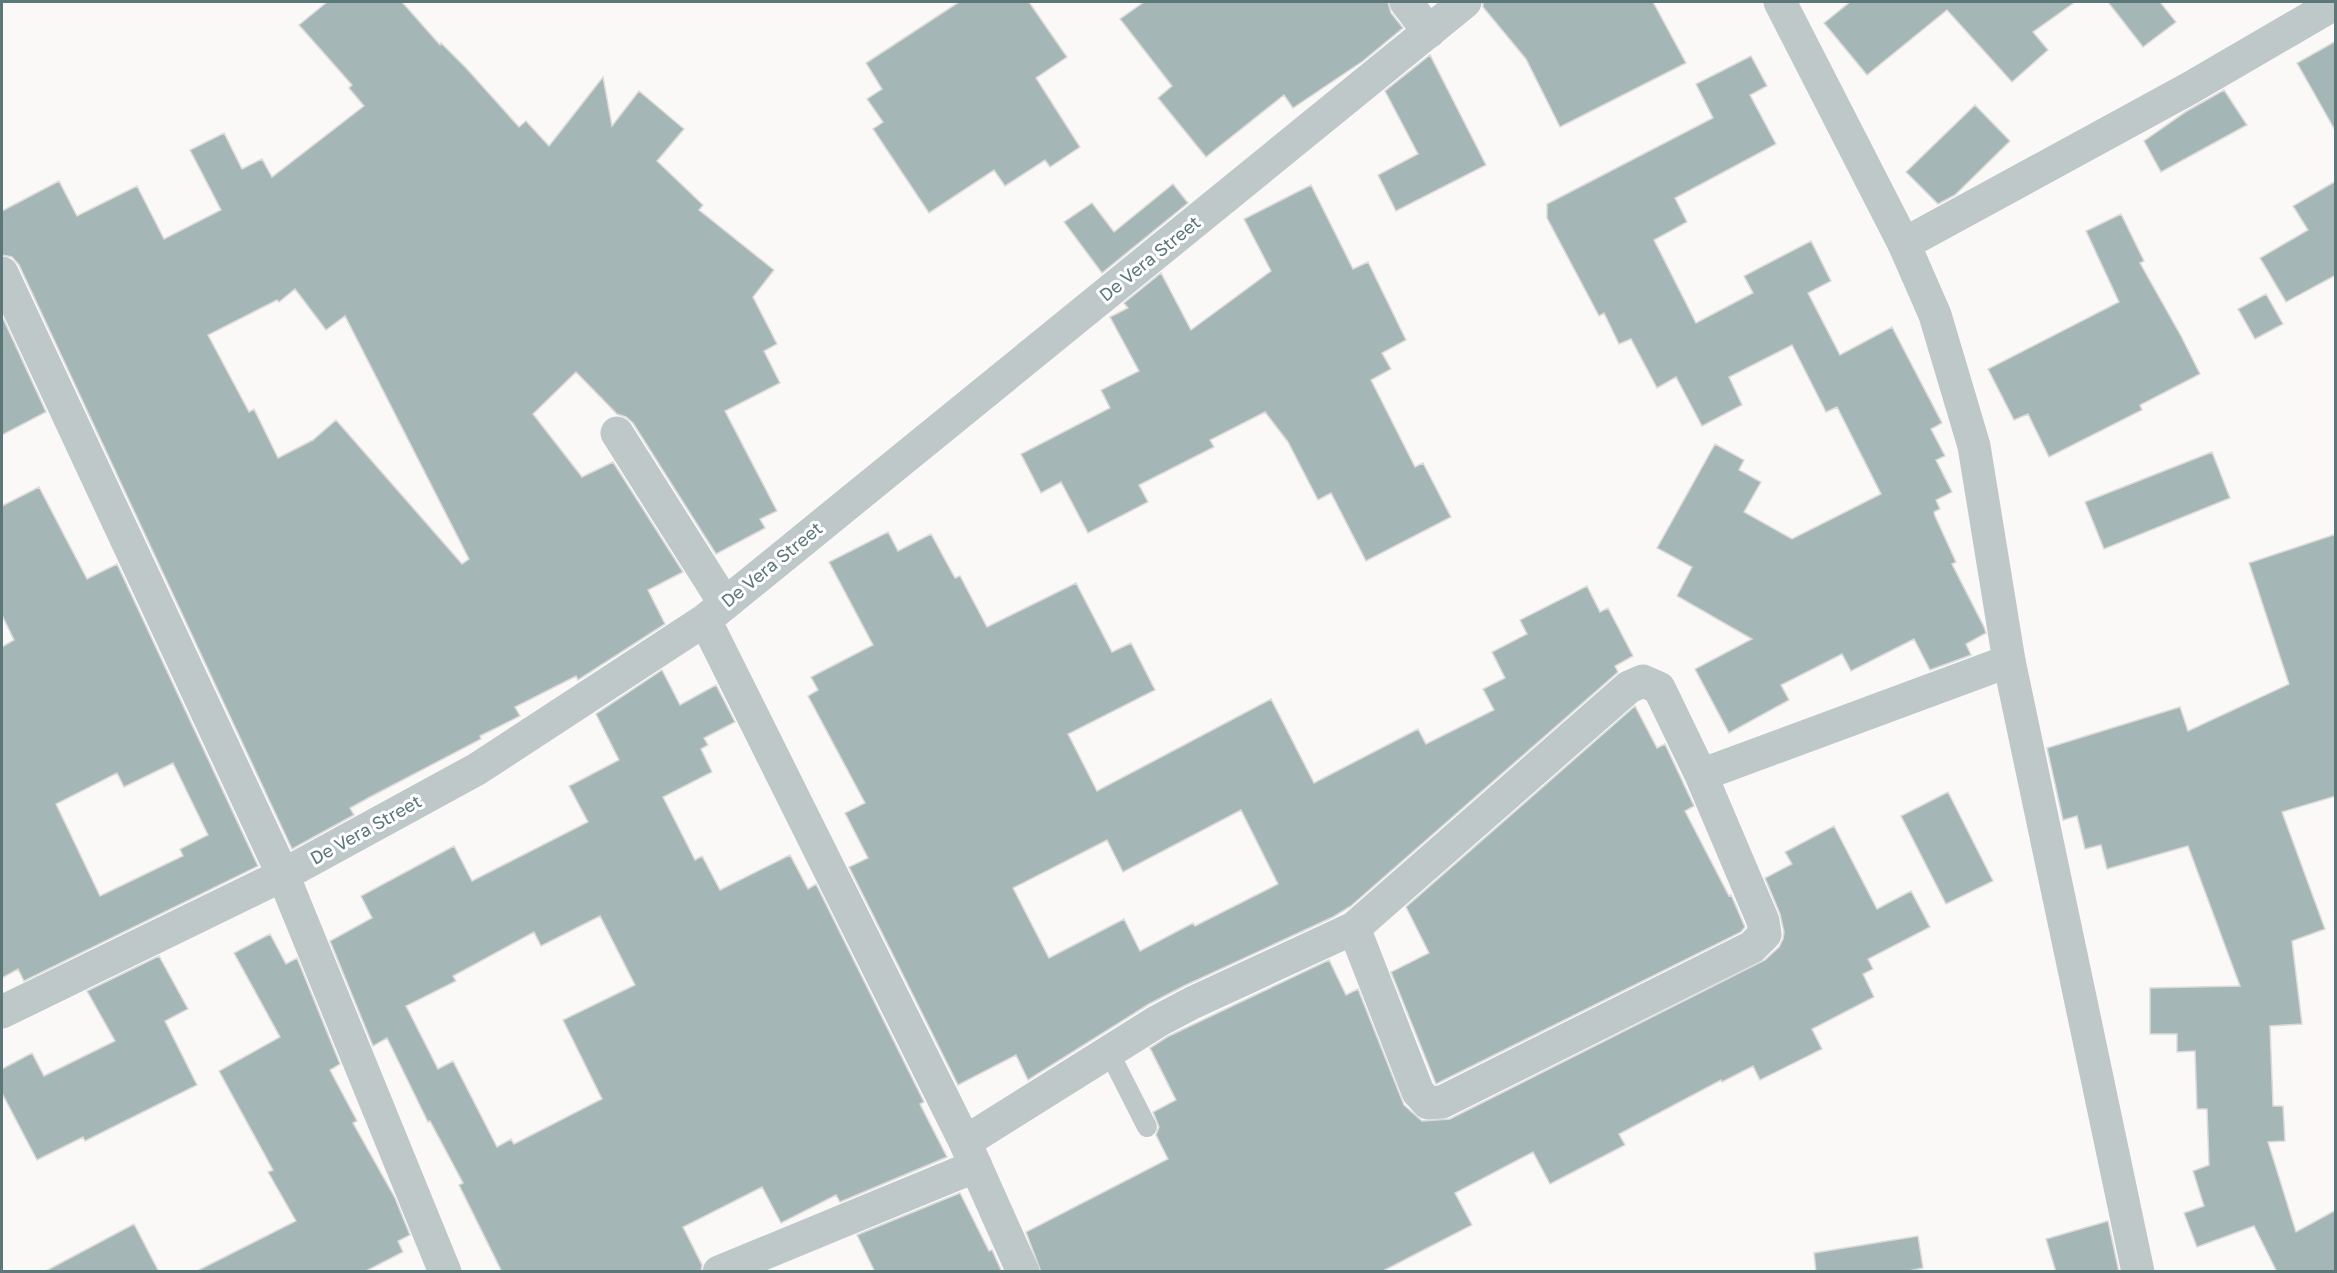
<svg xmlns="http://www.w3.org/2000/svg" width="2337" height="1273" font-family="'Golos Text',sans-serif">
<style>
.building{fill:#a5b6b6;stroke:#dcdbda;stroke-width:1.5;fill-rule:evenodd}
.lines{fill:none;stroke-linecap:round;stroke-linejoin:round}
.service{stroke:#bec8c8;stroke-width:20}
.minor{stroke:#bec8c8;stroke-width:33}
.tertiary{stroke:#bec8c8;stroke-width:33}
.labels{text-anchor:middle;stroke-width:6;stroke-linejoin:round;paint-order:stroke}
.street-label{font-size:18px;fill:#5b7777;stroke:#fff}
</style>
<rect width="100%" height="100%" fill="#faf9f8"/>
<path class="building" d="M327 2H402L440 45 441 43 466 68 519 127 526 121 549 146 603 77 612 126 639 91 684 129 657 161 703 205 699 210 774 270 753 297 777 344 764 351 780 383 725 411 777 511 760 519 765 528 716 554 633 423 626 417 617 414 576 372 533 414 582 477 613 462 683 572 648 590 665 624 578 680 576 676 515 707 520 716 480 736 481 739 370 797 350 808 354 815 292 849 19 265 12 257 2 255V211L59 181 77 216 137 186 164 239 221 210 190 150 224 133 242 169 262 159 272 177 364 106 349 88 352 85 299 25ZM295 289 326 330 345 316 469 559 462 564 336 420 313 440 278 458 254 409 249 412 241 397 208 335 277 300 279 302Z
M959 2H1029L1067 57 1036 78 1080 147 1050 167 1045 160 1005 186 994 170 929 213 873 129 883 122 867 99 882 89 866 63Z
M1144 2H1388L1391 13 1403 28 1363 61 1293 108 1284 95 1206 157 1158 98 1172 86 1120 19Z
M1483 2H1653L1686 63 1560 127 1526 59 1483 7Z
M1850 2H2075L2033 32 2048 50 2012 82 1947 10 1867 75 1824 23Z
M2108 2H2160L2176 22 2143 47Z
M2336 41V132L2297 63Z
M1430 55 1486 165 1396 211 1378 175 1418 154 1385 91Z
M1751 56 1767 86 1750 95 1776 144 1675 198 1687 222 1654 240 1696 323 1753 293 1744 276 1811 241 1831 281 1808 293 1840 355 1892 327 1942 423 1931 429 1945 456 1936 460 1952 492 1936 500 1940 509 1934 512 1935 516 1956 562 1952 564 1984 627 1986 633 1966 644 1971 655 1930 670 1914 639 1851 671 1842 654 1781 685 1789 700 1729 733 1695 669 1752 639 1677 596 1692 567 1657 548 1715 444 1744 460 1739 470 1761 482 1744 512 1792 539 1881 494 1837 407 1826 412 1792 345 1729 377 1742 405 1702 426 1676 377 1657 388 1631 339 1619 344 1604 313 1599 316 1547 218V204L1713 118 1696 84Z
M2224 90 2247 125 2161 172 2144 141 2187 111Z
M1975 105 2010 141 1955 195 1938 204 1906 172Z
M2336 181V275L2286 302 2260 258 2308 230 2293 206Z
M1173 184 1188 203 1102 273 1064 222 1092 203 1114 232Z
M1311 185 1353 269 1368 262 1406 340 1382 353 1391 369 1371 380 1415 467 1423 463 1451 517 1366 561 1331 493 1318 500 1288 442 1265 412 1210 440 1214 447 1139 485 1148 502 1088 533 1061 482 1041 493 1021 454 1110 408 1101 390 1139 371 1110 317 1128 308 1124 303 1161 273 1191 330 1271 271 1244 219Z
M2121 214 2144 261 2140 263 2181 336 2200 374 2140 405 2142 410 2049 457 2028 414 2014 420 1988 369 2119 302 2086 231Z
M2266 294 2283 324 2255 339 2238 309Z
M2 316 46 412 2 435Z
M2212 452 2230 498 2104 549 2085 502Z
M39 487 87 579 117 564 258 866 24 981 18 969 2 978V647L14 640 2 615V506ZM173 763 208 835 180 849 183 856 100 896 56 804 117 773 124 787Z
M888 532 898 551 931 534 955 578 960 576 987 627 1076 583 1112 652 1131 643 1155 690 1068 734 1097 791 1271 699 1314 783 1418 729 1426 744 1494 710 1483 689 1505 678 1492 652 1527 634 1520 620 1587 586 1600 612 1608 608 1633 656 1615 666 1618 672 1351 906 1333 917 1184 986 1149 1004 1028 1080 1016 1055 958 1085 849 867 868 858 845 813 865 803 808 696 818 690 811 677 873 645 829 562ZM1241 810 1278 884 1195 926 1193 923 1140 951 1124 919 1049 958 1013 888 1107 840 1123 872Z
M2336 534V796L2282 812 2325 929 2292 941 2302 1024 2270 1026 2273 1106H2283L2285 1141 2268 1142 2296 1232 2336 1210V1272H2277L2254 1226 2197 1247 2184 1213 2204 1206 2193 1171 2209 1165 2207 1109H2197L2195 1051 2177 1052V1034H2150V988L2240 986 2188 846 2107 869 2101 845 2085 849 2077 816 2063 820 2047 748 2180 707 2188 731 2289 684 2249 563Z
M662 670 680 705 716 685 735 722 704 738 708 745 701 749 712 772 663 797 695 860 702 856 720 890 790 855 808 889 816 884 924 1102 920 1104 947 1157 840 1202 836 1195 781 1223 762 1187 683 1227 702 1265 701 1272H502L459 1185 463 1183 430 1121 428 1122 387 1038 373 1046 330 941 372 918 361 896 454 846 472 881 588 822 569 786 619 760 596 714ZM600 916 635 985 563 1020 602 1099 514 1144 511 1139 497 1147 453 1061 438 1069 406 1006 456 981 453 976 534 932 541 946Z
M1635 706 1657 748 1665 744 1694 806 1685 811 1729 896 1731 895 1745 927 1741 932 1436 1084 1391 972 1429 953 1406 907Z
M1948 792 1993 881 1946 904 1901 816Z
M1834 826 1877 909 1911 891 1930 927 1868 959 1873 969 1863 974 1874 997 1812 1029 1822 1049 1760 1080 1753 1066 1722 1082 1721 1080 1619 1134 1625 1145 1550 1184 1533 1152 1455 1193 1472 1225 1381 1272H1041L1026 1232 1168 1159 1156 1135 1159 1127 1153 1112 1176 1100 1150 1048 1167 1037 1329 960 1346 995 1358 989 1404 1105 1422 1121 1450 1119 1765 960 1779 947 1783 939 1784 932 1780 914 1765 878 1792 864 1785 852Z
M270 934 286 964 297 958 340 1064 330 1070 357 1121 353 1123 395 1198 410 1235 398 1241 403 1252 364 1272H195L296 1221 268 1172 273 1170 219 1071 280 1037 234 953Z
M159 956 188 1009 165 1021 197 1085 85 1141 83 1137 37 1160 2 1093V1069L32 1053 44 1076 115 1041 87 991Z
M960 1193 989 1251 992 1250 1002 1272H875L857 1235Z
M2108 1221 2119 1272H2056L2046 1239Z
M134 1224 159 1272H44Z
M1918 1236 1923 1268 1904 1272H1816L1814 1253Z"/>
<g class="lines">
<path class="service" d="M1109 1052 1147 1127"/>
<path class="minor" d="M1406 2 1429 32
M1904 244 2190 88 2336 3
M2 273 283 875 445 1272
M617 433 725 604
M705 620 965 1142 1023 1272
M1701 775 1659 688 1643 681 1629 687 1354 928 1418 1092 1428 1103 1442 1102 1752 947 1765 934 1763 921 1701 775 2009 661
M2 1012 283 875 477 769 705 620 1465 2
M965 1142 1158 1021 1192 1003 1354 928
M719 1272 976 1166"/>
<path class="tertiary" d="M1780 2 1904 244 1935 315 1974 446 2009 661 2138 1272"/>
</g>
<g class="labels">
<g class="street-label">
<text transform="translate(1150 259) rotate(-39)" y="6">De Vera Street</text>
<text transform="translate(772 565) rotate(-39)" y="6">De Vera Street</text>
<text transform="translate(366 830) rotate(-29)" y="6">De Vera Street</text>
</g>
</g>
<rect width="2337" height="1273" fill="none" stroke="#5b7777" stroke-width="6"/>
</svg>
